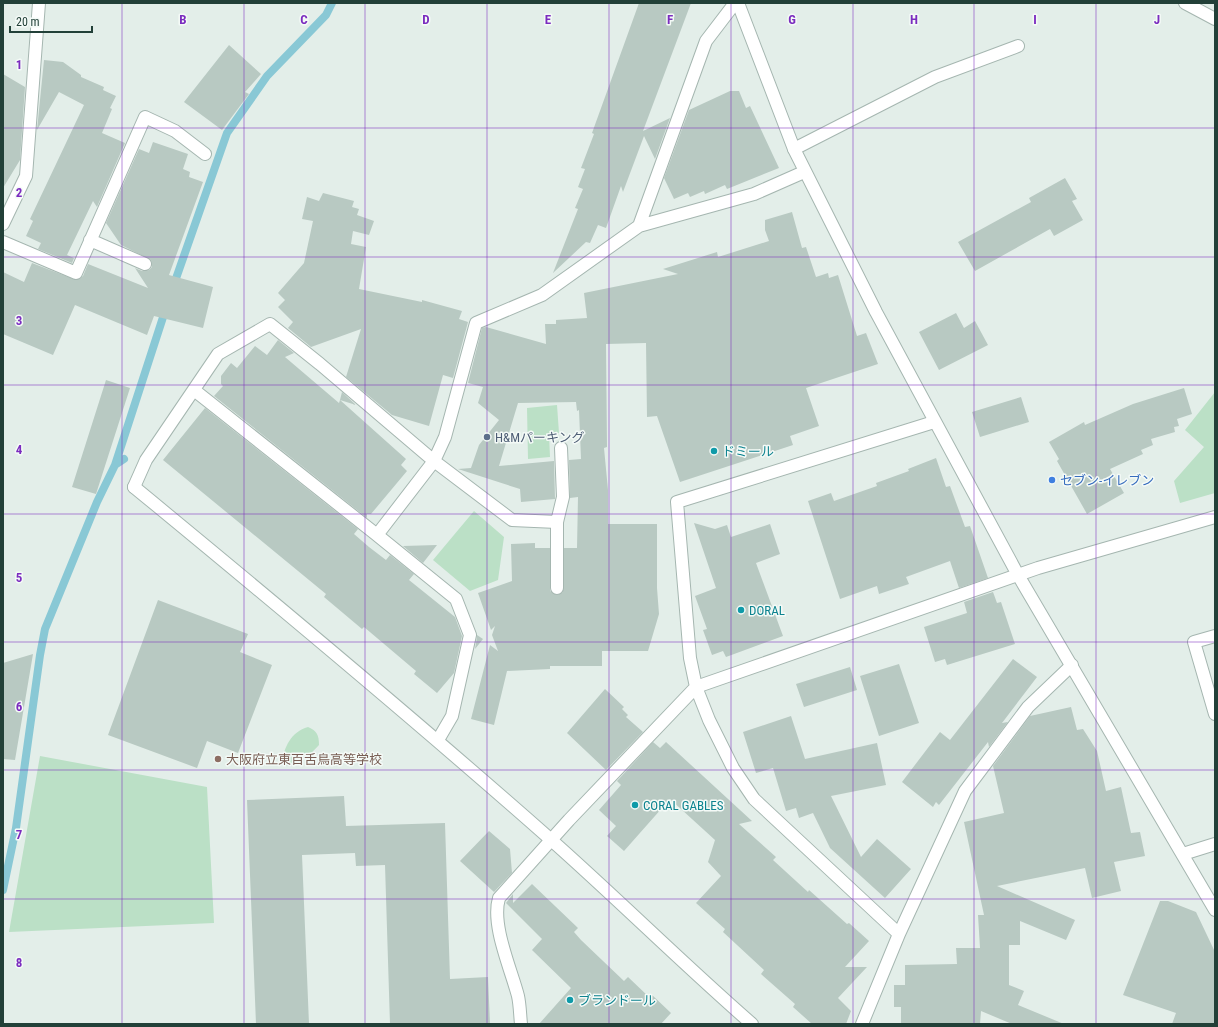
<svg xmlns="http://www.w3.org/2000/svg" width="1218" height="1027" font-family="'Roboto Condensed','Noto Sans JP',sans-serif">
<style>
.green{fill:#bbe0c6}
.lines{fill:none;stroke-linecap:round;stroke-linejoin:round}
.stream{stroke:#89c8d5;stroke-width:8}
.building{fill:#b8c9c2}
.minor-casing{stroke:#a5b6b0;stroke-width:14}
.tertiary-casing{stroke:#a5b6b0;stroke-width:14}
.minor{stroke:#fff;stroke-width:12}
.tertiary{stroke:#fff;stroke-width:12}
.grid{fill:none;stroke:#7b2cbf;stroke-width:1;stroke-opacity:0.55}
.service-dot{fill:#5c6f8a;stroke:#f4faf7;stroke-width:1.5}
.culture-dot{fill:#0f9aa8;stroke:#f4faf7;stroke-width:1.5}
.shop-dot{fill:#3f7fe0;stroke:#f4faf7;stroke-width:1.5}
.education-dot{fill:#8d6e63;stroke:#f4faf7;stroke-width:1.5}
.labels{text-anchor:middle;stroke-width:3;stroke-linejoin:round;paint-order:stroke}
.service-label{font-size:13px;fill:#4e5e75;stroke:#f4faf7;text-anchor:start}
.culture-label{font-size:13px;fill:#0d838f;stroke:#f4faf7;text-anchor:start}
.shop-label{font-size:13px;fill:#366cbe;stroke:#f4faf7;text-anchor:start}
.education-label{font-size:13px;fill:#785e54;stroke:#f4faf7;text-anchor:start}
.grid-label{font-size:13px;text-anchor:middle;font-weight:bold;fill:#7b2cbf;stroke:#f4faf7;stroke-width:3;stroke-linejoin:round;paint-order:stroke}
</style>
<rect width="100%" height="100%" fill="#e3eee9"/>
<path class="green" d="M1215 392V493L1180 503 1174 481 1204 447 1185 430Z
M557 405 559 433 549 434 550 457 528 459 527 408Z
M474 511 504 537 498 580 470 591 433 560Z
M308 727C317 731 319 735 319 745 309 756 300 763 285 766L282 763C284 747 291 732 308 727Z
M40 756 207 787 214 923 9 932Z"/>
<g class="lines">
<path class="stream" d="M173 287 227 133 267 76 326 15 332 3
M115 465 166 308
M3 890 16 828 40 655 45 629 97 502 115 465 124 459"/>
</g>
<path class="building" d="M639 3H691L643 131 670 118 655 159 644 136 623 192 621 186 606 228 598 225 590 243 586 242 553 273 578 209 575 208 583 189 578 187 585 169 581 168 594 134 592 133Z
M229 45 261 74 245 92 249 94 222 130 184 102Z
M44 60 63 62 81 75V77L104 87 103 90 116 96 110 108 112 109 102 133 125 143 97 207 93 201 67 255 74 258 72 263 38 249 41 243 26 236 33 221 30 219 84 105 59 92 37 130Z
M3 74 25 87 20 160 3 188Z
M730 91H739L746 108 750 106 779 168 727 189 725 185 705 194 704 191 690 197 688 193 674 199 664 178 689 110Z
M153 142 188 154 183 169 190 172 189 177 203 182 169 275 213 287 203 328 154 316 147 335 75 305 53 355 3 334V272L24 282 32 263 76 280 83 276 88 264 148 288 135 268 142 271 149 270 152 267 151 260 121 245 106 223 139 149 149 153Z
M1065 178 1077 199 1072 201 1083 220 1054 236 1050 229 975 271 958 242 1031 202 1029 198Z
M323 193 354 201 352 207 359 209 357 215 374 221 369 235 353 231 351 244 366 247 359 289 422 302V300L462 311 459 319 468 322 453 378 443 375 429 426 392 415 346 377 361 329 311 347 288 328 293 322 278 307 285 300 278 293 304 263 313 221 302 219 307 197 319 201Z
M792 212 802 248 806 247 816 277 828 273 829 278 838 275 857 336 866 333 878 364 806 388 819 426 790 436 793 445 680 482 657 416 647 417 646 343 606 344 607 447 604 448 608 490V524H657V588L659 614 648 651H602V666H550V669L507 671 494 725 471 719 490 645 498 651 492 635 495 626 491 630 478 593 512 581 511 544 535 543V548H550V591L557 595 563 592 564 548H577L578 497 570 498 569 460 581 459 579 410 577 411 576 402 518 403 499 466 554 461 555 499 521 502 520 489 458 469 471 468 479 445 499 420 478 403 483 387 468 383 482 328 486 327 546 344 545 324H556V320L587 318 584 293 678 274 663 269 717 252 718 257 769 241 765 230V220Z
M956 313 964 328 975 321 988 345 939 370 919 332Z
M278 340 294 353 285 357 339 403 340 400 406 459 401 465 407 471 371 514H367V518L214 396 223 386 221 384V376L231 363 237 368 255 346 267 355Z
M106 380 130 388 96 494 72 487Z
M1184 388 1192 414 1177 419 1179 426 1174 427 1175 432 1151 439 1153 445 1141 450 1143 454 1110 469 1124 493 1087 514 1057 461 1059 459 1049 442 1084 422 1085 425 1133 404Z
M342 392 356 405 340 400Z
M1021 397 1029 422 980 437 972 412Z
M205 408 358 529 354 534 369 547 386 560 390 555 414 574 409 580 455 617 462 636 454 673 437 693 414 674 416 671 364 627 362 629 324 597 326 594 163 460Z
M936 458 946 487 950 486 965 527 970 526 988 578 959 588 950 561 906 577 909 584 879 594 877 586 840 599 808 501 831 493 834 501 877 486 876 483 909 471 908 469Z
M694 523 715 529 727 525 731 537 770 524 780 554 756 563 783 636 726 657 723 651 712 655 703 630 707 629 695 596 716 588Z
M437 545 423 563 403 546Z
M993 592 997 603 1001 602 1015 644 947 665 945 659 935 662 924 627 967 613 964 602Z
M158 600 248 634 240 652 272 665 238 753 207 741 197 768 108 735Z
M477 635 483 639 475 649 477 637Z
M33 654 15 760 3 759V663Z
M1013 659 1037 677 1002 723 1008 722 989 747 988 742 939 805 936 802 933 807 902 782 940 732 950 740Z
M899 664 919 723 879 736 860 676Z
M850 667 857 690 804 707 796 684Z
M605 689 624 707 622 709 628 715 626 717 643 732 606 770 567 733Z
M1071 707 1077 730 1083 729 1097 751 1106 791 1121 787 1131 833 1140 832 1145 856 1114 862 1121 891 1092 898 1085 868 997 886 1075 920 1066 940 1020 921V945H1009V985L1024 991 1018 1005 1064 1024H1012L981 1011 980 1024H901V1007H894V985H905V965L957 964 956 948H980L978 915H984L964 822 1004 813 993 766 1030 716Z
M791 716 805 759 877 743 886 785 831 796 861 857 877 839 911 869 885 898 830 848 813 813 799 818 796 808 786 811 773 768 756 773 743 732Z
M653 742 660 748 666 742 752 821 739 824 776 857 773 860 808 892 809 890 847 924 849 923 869 941 845 967H867L838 998 851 1011 846 1024H812L793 1007 795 1004 761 974 764 970 723 932 725 929 696 903 721 876 708 862 715 840 670 799 624 851 607 836 616 826 599 810 621 785 617 781Z
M344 796 346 826 445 823 450 979 488 977 490 1024H390L385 865 356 866 355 853 302 855 309 1024H256L247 800Z
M489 831 510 849 512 873 494 892 460 861Z
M532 884 578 928 574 932 581 940 624 981 628 977 649 997 651 994 671 1013 661 1024H539L571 988 532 950 542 939 506 903 513 894V903Z
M1160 901H1168L1196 912 1215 952V1024H1172L1176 1013 1123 995Z"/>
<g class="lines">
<defs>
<path id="minor" d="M1185 3 1215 19
M794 149 935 77 1018 46
M3 224 26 176 39 3
M639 226 706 41 735 3
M90 240 145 264
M3 242 76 273 145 117 175 131 205 154
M194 390 377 535
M134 487 146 460 218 354 270 324 320 364 434 461 512 520 557 522
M557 588V522L563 497 561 448
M1215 636 1194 642 1215 714
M438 740 452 716 470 635 456 599 377 535 434 461 445 437 476 323 542 295 639 226 754 194 804 172
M1183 854 1215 844
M899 934 754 799 733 768 709 720 696 687 690 658 677 502 934 422
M521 1024C520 1015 520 1005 518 996 511 969 491 925 499 898L569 820 696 687 1038 568 1215 517
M862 1024 899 934 965 791 1028 707 1072 665"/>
<path id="tertiary" d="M738 3 794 149 876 312 1018 575 1215 910
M134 487C274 602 413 718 549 838 618 899 683 964 752 1024"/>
</defs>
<use href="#minor" class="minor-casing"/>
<use href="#tertiary" class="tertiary-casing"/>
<use href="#minor" class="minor"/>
<use href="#tertiary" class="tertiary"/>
</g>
<path class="grid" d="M122 3V1024M244 3V1024M365 3V1024M487 3V1024M609 3V1024M731 3V1024M853 3V1024M974 3V1024M1096 3V1024M3 128H1215M3 257H1215M3 385H1215M3 514H1215M3 642H1215M3 770H1215M3 899H1215"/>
<circle class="service-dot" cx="487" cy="437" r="4"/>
<g class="culture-dot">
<circle cx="714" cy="451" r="4"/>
<circle cx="741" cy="610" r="4"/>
<circle cx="635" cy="805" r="4"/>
<circle cx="570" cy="1000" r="4"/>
</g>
<circle class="shop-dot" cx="1052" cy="480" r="4"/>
<circle class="education-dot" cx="218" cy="759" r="4"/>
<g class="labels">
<g class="service-label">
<text x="495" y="442">H&amp;Mパーキング</text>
</g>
<g class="culture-label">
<text x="722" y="456">ドミール</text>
<text x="749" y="615">DORAL</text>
<text x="643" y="810">CORAL GABLES</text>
<text x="578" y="1005">ブランドール</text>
</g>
<g class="shop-label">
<text x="1060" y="485">セブン-イレブン</text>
</g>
<g class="education-label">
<text x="226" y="764">大阪府立東百舌鳥高等学校</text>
</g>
</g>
<g class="grid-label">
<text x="183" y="24">B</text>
<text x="304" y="24">C</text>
<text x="426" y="24">D</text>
<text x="548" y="24">E</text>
<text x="670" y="24">F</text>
<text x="792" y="24">G</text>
<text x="914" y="24">H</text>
<text x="1035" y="24">I</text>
<text x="1157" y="24">J</text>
<text x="19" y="69">1</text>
<text x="19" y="197">2</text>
<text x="19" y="325">3</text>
<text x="19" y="454">4</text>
<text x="19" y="582">5</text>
<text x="19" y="711">6</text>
<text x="19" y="839">7</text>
<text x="19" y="967">8</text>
</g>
<rect width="1218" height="1027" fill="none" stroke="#224038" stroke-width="8"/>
<path d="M10 26v6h82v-6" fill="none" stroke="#224038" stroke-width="2"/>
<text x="16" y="26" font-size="12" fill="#224038" stroke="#f4faf7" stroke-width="3" paint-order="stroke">20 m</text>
</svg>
